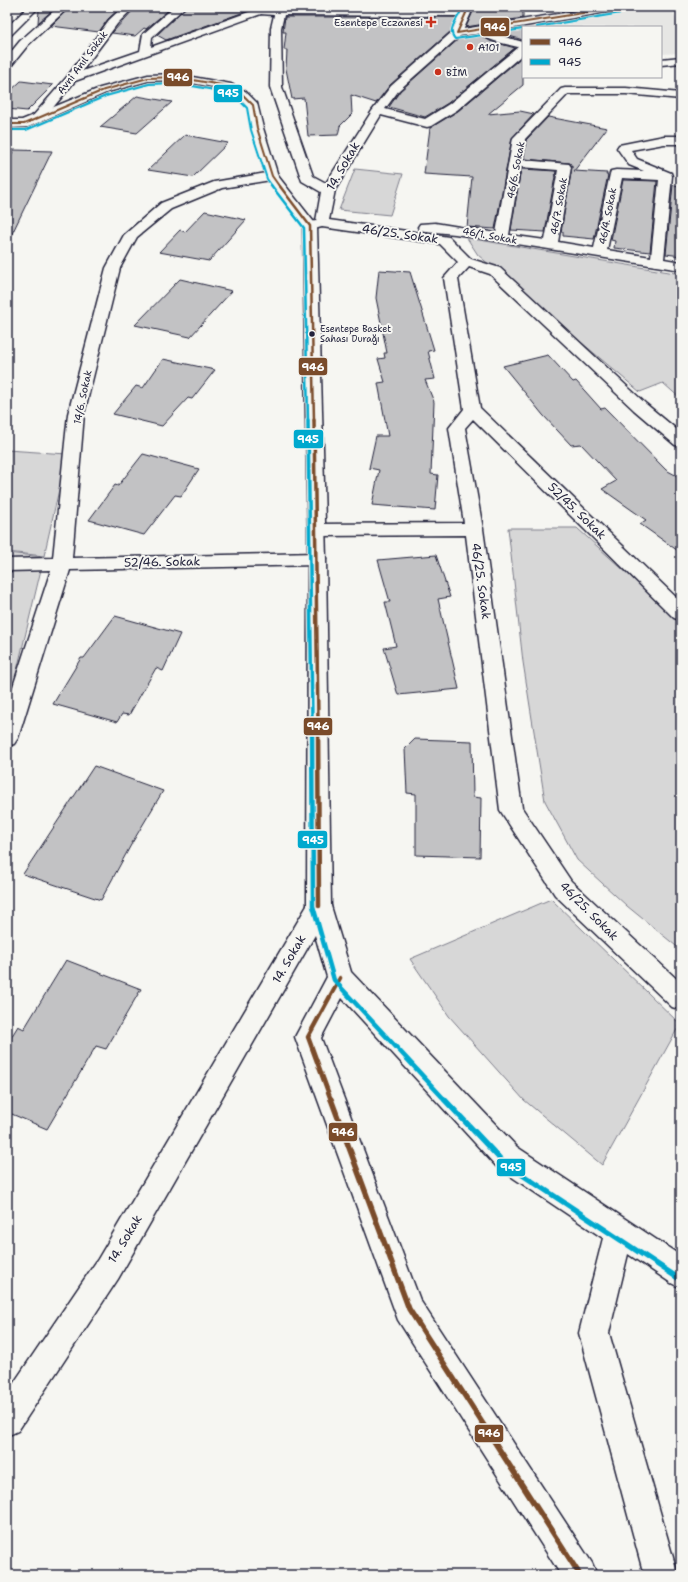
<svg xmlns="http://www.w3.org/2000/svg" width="688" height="1582" font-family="'Shantell Sans',sans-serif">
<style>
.built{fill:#e6e6e4}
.green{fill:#d7d7d7;stroke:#7c7c89}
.building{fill:#c2c2c4;stroke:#22223b}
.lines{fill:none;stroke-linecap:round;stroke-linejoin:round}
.street-casing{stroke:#22223b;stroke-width:3}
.secondary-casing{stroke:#22223b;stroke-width:3}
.street{fill:#f6f6f2;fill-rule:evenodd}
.secondary{fill:#f6f6f2;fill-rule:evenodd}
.bus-1-far4-casing{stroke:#f6f6f2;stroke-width:3.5}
.bus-1-far3-casing{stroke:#f6f6f2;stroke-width:4.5}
.bus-1-far2-casing{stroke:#f6f6f2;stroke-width:6}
.bus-1-far1-casing{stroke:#f6f6f2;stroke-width:8}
.bus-1-casing{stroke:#f6f6f2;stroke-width:8}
.bus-2-far4-casing{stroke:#f6f6f2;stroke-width:3.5}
.bus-2-far3-casing{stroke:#f6f6f2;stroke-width:4.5}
.bus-2-far2-casing{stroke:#f6f6f2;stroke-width:6}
.bus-2-far1-casing{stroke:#f6f6f2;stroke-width:8}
.bus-2-casing{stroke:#f6f6f2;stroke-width:8}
.bus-1-far4{stroke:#7a4b2a;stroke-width:2}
.bus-1-far3{stroke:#7a4b2a;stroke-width:2.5}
.bus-1-far2{stroke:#7a4b2a;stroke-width:3.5}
.bus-1-far1{stroke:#7a4b2a;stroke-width:4.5}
.bus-1{stroke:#7a4b2a;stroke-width:5.5}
.bus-2-far4{stroke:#00a9ce;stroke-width:2}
.bus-2-far3{stroke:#00a9ce;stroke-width:2.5}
.bus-2-far2{stroke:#00a9ce;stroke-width:3.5}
.bus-2-far1{stroke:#00a9ce;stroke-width:4.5}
.bus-2{stroke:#00a9ce;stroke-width:5.5}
.poi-dot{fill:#c8321e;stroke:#f6f6f2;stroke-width:1.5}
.bus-dot{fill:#22223b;stroke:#f6f6f2;stroke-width:1.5}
.labels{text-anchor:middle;stroke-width:4;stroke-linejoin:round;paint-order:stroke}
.far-bus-label{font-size:9px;fill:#22223b;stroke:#f6f6f2;text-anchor:start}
.far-poi-label{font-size:10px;fill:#22223b;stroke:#f6f6f2;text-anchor:start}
.far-street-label{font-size:10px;fill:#22223b;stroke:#f6f6f2}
.street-label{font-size:12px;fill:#22223b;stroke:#f6f6f2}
.line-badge{stroke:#f6f6f2;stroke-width:1.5}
.badge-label{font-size:11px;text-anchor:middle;font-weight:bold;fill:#fff}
</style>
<rect width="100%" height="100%" fill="#f6f6f2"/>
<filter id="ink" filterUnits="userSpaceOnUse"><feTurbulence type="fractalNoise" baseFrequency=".025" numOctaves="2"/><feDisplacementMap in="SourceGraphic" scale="8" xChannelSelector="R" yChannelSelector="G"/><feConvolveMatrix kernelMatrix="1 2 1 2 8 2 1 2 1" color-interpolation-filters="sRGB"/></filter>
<g filter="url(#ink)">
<path class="built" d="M630 7H671L681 31V53L661 54V27H531Z"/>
<path class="green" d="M355 169 403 174 390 215 339 210Z
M467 238 681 274V399L663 383 640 392 478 255Z
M7 450 67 454 44 556 7 552Z
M508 528H577L661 604 681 625V950L627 906 577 860 545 801 523 662Z
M7 553 44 557 7 712Z
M551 899 680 1024 602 1165 524 1100 449 1016 410 959Z"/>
<path class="building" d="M40 7H56L38 23 39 10Z
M70 7H121L108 19 99 32 51 26Z
M136 7H172L146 29 144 28 135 36 112 33Z
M186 7H258L166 40 157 35Z
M310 7H458V8Z
M471 7H523V18L466 27 472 14Z
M285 17H457L451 31 390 85 376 103 351 95 352 114 340 126 338 135 308 136 304 98 292 99 286 69 287 50H284L286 32H283Z
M523 28V40L496 32Z
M480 35 490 41 515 48 448 103 425 117 389 107 400 91 461 37Z
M523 56V85L488 114 520 111 534 114 512 138 495 229 467 227 472 177 424 174 430 128 458 111Z
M21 81 53 85 27 111 7 109V94Z
M137 96 172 102 137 133 100 127Z
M548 117 607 128 574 171 607 173 606 175H608L594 239 563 236V232H561L572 167 570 163 524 159 526 140Z
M185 135 228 143 193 177 148 170Z
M14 150 52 151 7 244V163Z
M521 169 556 171 545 232 511 230Z
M623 180 657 181 650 252 614 248 615 241 611 240Z
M673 185 681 186V256L666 254Z
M205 211 246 220 209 261 159 252 180 230 185 232Z
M379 270 410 272 434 350 428 351 435 379 425 380 434 402 431 474 438 475 435 510 372 505 379 470 369 468 376 436H388L378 383 385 382 378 359 385 358 384 353H387L376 298Z
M180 279 232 291 190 337 135 325Z
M548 355 573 382 576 381 601 409 605 408 666 470 681 478V553L640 524 646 520 602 489 616 481 581 444 571 445 543 415 503 366Z
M163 359 215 370 192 399 188 398 162 426 113 414 136 386 143 388Z
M143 454 199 469 181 496 175 495 144 535 89 520 115 485 118 486Z
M436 555 450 597 438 599 459 689 398 695 384 648 396 646 385 602H390L378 560Z
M115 616 180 634 163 671 156 668 129 715 122 714 117 722 53 704 81 658H84Z
M415 739 472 741 473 797 481 798 480 857 416 855V794L407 793 405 749Z
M94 766 163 791 132 843 101 900 23 874Z
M66 960 141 989 106 1049 96 1046 47 1129 7 1112V1044L18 1026 24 1029Z"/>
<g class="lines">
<defs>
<path id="street" d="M28 7H39L11 35 7 36V27Z
M123 7H134L117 24 82 71 140 51 143 34 174 7H185L152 37 151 47 260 8 460 10 459 7H469L471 13 461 35 399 90 385 109 425 119 449 104 518 47C504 43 487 42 478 30L479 28H487L497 35 523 42V54L457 110 431 126 427 127 381 115 335 190 329 220 449 237 471 259 500 268 646 404 681 433V446L675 445 634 410 490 274 469 267 458 279 480 408 681 602V620L674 618 473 419 465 428 483 529 522 808 571 881 681 983V1010L672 1007 555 895 500 810 466 535 317 536 311 534 308 530 311 526 317 524 464 523 449 428 464 409 444 278 458 262 440 244 322 227 310 230 305 229 303 226 305 223 316 221 321 192 302 181 301 178 270 87 271 28 274 15 261 14 75 81 41 122H33L31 119 33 116 67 77 109 20ZM284 15 459 16 452 32 391 86 372 111 326 183 313 176 282 87 281 28Z
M681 57V63L661 65V59Z
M565 88H626L681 93V99L626 94H568L525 139 522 160 569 164 571 167 558 242 594 248 610 174 611 171 616 170 644 171 629 165 617 148 619 145 664 136H681V144H664L631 150 637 159 671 173 672 176 664 259 681 262V270L455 234 425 231 420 230 418 227 420 224 435 223 496 233 513 138 561 89ZM520 167 558 170 545 240 509 235ZM622 178 659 180 651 257 607 250Z
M272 172 277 173 278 176 277 179 222 188 171 209 137 237 120 268 84 414 72 558 317 553 324 555 326 559 324 563 317 565 70 570 18 738 14 744 7 746V705L51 570 7 571V559L53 558 68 414 106 268 124 235 161 203 214 182Z
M319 896 327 899 331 906 351 972 517 1147 681 1256V1288L671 1283 628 1254 609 1333 678 1575H644L579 1333 603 1238 497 1167 342 998 321 1038 420 1300 592 1563 597 1575H561L398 1320 295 1037 327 977 315 935 118 1279 18 1431 7 1436V1393L98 1259 311 899Z"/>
<path id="secondary" d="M58 7H69L28 45 11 66 7 67V57L20 41Z
M602 7H625L620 10 483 33 457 36 452 33 457 30Z
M176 74 231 84 245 91 257 103 263 128 278 176 317 226 326 559 331 906 327 913 319 916 311 913 307 906 308 559 303 226 266 176 251 128 247 106 237 95 224 89 176 80 148 81 108 92 28 127 7 128V120H22L100 88 148 75Z"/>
</defs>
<use href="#street" class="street-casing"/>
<use href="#secondary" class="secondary-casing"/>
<use href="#street" class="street"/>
<use href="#secondary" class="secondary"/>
<defs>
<path id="bus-1-far4" d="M464 7 466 13 457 33 620 7
M7 124H24L104 90 148 78 176 77 227 86 241 93 253 105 257 128 272 176 279 186"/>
<path id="bus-1-far3" d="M279 185 310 226 314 421"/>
<path id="bus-1-far2" d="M314 420 318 720"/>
<path id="bus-1-far1" d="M318 719 319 906
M331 1100 308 1037 340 978"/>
<path id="bus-1" d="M331 1099 409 1309 580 1575"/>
<path id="bus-2-far4" d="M458 9 460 13C456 21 447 31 455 39L523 29
M537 27 621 13
M7 130H26L106 96 149 84 176 83 225 92 237 98 247 108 251 130 267 179 272 186"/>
<path id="bus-2-far3" d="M271 185 304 228 308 421"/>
<path id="bus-2-far2" d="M308 420 312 720"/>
<path id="bus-2-far1" d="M312 719 313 906 334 980 445 1100"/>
<path id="bus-2" d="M444 1099 503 1162 678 1278"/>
</defs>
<use href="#bus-1-far4" class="bus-1-far4-casing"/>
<use href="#bus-1-far3" class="bus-1-far3-casing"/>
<use href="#bus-1-far2" class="bus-1-far2-casing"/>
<use href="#bus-1-far1" class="bus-1-far1-casing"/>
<use href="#bus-1" class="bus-1-casing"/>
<use href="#bus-2-far4" class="bus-2-far4-casing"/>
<use href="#bus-2-far3" class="bus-2-far3-casing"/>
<use href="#bus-2-far2" class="bus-2-far2-casing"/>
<use href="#bus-2-far1" class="bus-2-far1-casing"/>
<use href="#bus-2" class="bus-2-casing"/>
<use href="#bus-1-far4" class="bus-1-far4"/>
<use href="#bus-1-far3" class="bus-1-far3"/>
<use href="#bus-1-far2" class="bus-1-far2"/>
<use href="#bus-1-far1" class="bus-1-far1"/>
<use href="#bus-1" class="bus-1"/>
<use href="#bus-2-far4" class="bus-2-far4"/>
<use href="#bus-2-far3" class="bus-2-far3"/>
<use href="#bus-2-far2" class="bus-2-far2"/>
<use href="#bus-2-far1" class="bus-2-far1"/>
<use href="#bus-2" class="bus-2"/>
</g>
</g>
<g class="poi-dot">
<path d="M429 16h4v4h4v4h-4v4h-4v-4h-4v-4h4z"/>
<circle cx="470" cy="47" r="4"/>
<circle cx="438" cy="72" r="4"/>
</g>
<circle class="bus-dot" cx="312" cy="334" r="3.5"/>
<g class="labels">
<g class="far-bus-label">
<text x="320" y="332">Esentepe Basket<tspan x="320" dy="10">Sahası Durağı</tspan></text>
</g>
<g class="far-poi-label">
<text x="423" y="26" text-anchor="end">Esentepe Eczanesi</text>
<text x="478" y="51">A101</text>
<text x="446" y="76">BİM</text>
</g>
<g class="far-street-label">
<text transform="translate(82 62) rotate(-53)" y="4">Avni Anıl Sokak</text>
<text transform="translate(515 170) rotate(-79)" y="4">46/6. Sokak</text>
<text transform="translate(558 206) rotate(-80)" y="4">46/7. Sokak</text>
<text transform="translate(607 216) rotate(-79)" y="4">46/4. Sokak</text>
<text transform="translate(490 235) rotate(10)" y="4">46/1. Sokak</text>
<text transform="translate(82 397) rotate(-78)" y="4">14/6. Sokak</text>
</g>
<g class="street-label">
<text transform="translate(343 166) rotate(-60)" y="4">14. Sokak</text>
<text transform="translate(400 234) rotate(8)" y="4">46/25. Sokak</text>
<text transform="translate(577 511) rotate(44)" y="4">52/45. Sokak</text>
<text transform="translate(162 562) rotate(-1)" y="4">52/46. Sokak</text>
<text transform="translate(481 581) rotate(82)" y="4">46/25. Sokak</text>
<text transform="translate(589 911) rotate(45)" y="4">46/25. Sokak</text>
<text transform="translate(289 959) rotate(-60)" y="4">14. Sokak</text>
<text transform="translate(125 1239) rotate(-59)" y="4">14. Sokak</text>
</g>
</g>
<g class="line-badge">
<rect x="480" y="17" width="30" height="20" rx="4" fill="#7a4b2a"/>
<rect x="163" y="68" width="30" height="19" rx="4" fill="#7a4b2a"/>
<rect x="213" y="84" width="30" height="19" rx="4" fill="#00a9ce"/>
<rect x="298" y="357" width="30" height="19" rx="4" fill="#7a4b2a"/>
<rect x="293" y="429" width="31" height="20" rx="4" fill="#00a9ce"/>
<rect x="303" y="717" width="30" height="19" rx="4" fill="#7a4b2a"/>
<rect x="297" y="830" width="31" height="19" rx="4" fill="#00a9ce"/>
<rect x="328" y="1122" width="30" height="20" rx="4" fill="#7a4b2a"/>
<rect x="496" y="1158" width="30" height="19" rx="4" fill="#00a9ce"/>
<rect x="474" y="1424" width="30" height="19" rx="4" fill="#7a4b2a"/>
</g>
<g class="badge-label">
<text x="495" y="31">946</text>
<text x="178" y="81">946</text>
<text x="228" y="97">945</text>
<text x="313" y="371">946</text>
<text x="308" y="443">945</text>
<text x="318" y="730">946</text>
<text x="313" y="844">945</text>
<text x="343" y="1136">946</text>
<text x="511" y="1171">945</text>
<text x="489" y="1437">946</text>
</g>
<rect width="688" height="1582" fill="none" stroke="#f6f6f2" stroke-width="24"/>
<rect x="12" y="12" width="664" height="1558" fill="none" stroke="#22223b" stroke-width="1.5" filter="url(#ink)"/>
<rect x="522" y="26" width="140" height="52" fill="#f6f6f2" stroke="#a1a1a9"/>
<rect x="530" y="39" width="20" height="6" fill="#7a4b2a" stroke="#a1a1a9"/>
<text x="558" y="46" font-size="12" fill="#22223b">946</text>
<rect x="530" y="59" width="20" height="6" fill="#00a9ce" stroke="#a1a1a9"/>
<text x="558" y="66" font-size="12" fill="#22223b">945</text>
</svg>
